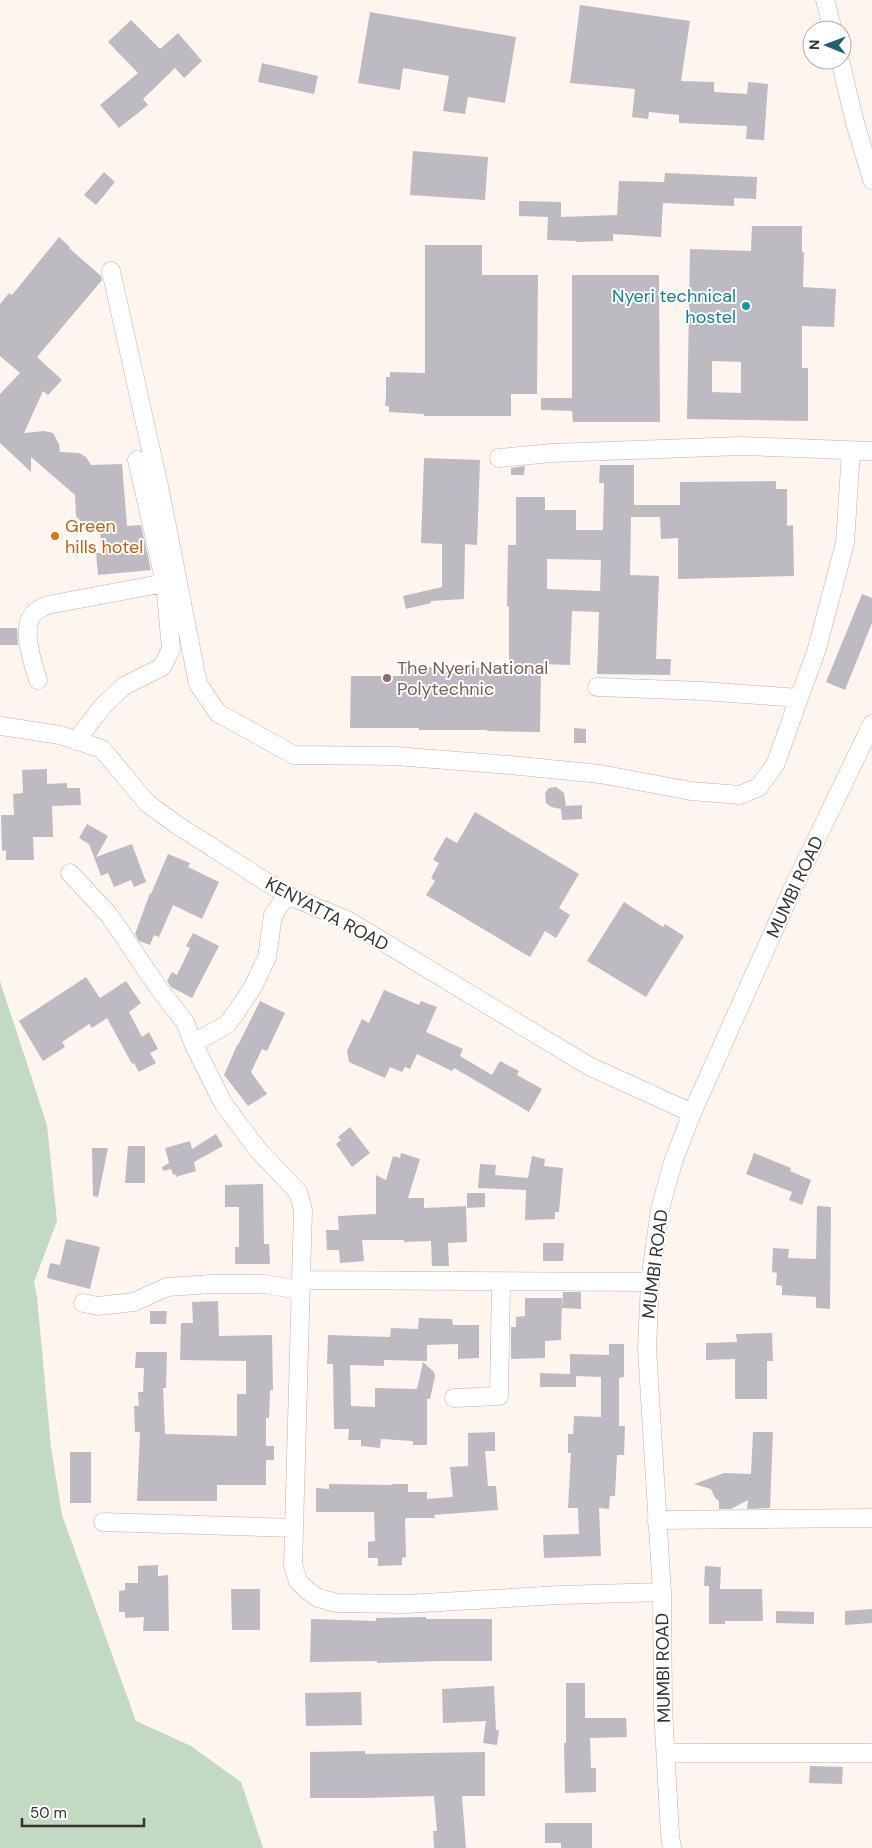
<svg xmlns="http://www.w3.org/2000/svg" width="872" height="1848" font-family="'DM Sans',sans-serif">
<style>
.green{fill:#c2dac2}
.building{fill:#bebac2;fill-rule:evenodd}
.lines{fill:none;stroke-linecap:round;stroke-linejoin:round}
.minor-casing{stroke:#bbb3ad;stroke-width:19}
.minor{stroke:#fff;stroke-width:18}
.culture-dot{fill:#0f9aa8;stroke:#fff;stroke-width:2}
.food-dot{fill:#e8710a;stroke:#fff;stroke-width:2}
.education-dot{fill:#8d6e63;stroke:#fff;stroke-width:2}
.labels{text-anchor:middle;stroke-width:4;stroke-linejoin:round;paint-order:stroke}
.culture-label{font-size:18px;fill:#0d838f;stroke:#fff;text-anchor:end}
.food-label{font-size:18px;fill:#c56008;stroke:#fff;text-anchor:start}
.education-label{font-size:18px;fill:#785e54;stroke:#fff;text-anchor:start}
.street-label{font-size:18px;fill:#35322f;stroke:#fff}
</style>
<rect width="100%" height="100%" fill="#fef5ee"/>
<path class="green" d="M0 981 47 1125 57 1221 34 1282 37 1297 51 1447 62 1515 136 1721 191 1746 241 1782 263 1848H0Z"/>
<path class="building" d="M580 5 690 21 681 81 714 82V92L747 94 748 82 768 84 764 140 746 139 747 126 679 123V115L649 112 648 119 632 117 635 89 570 83Z
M370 12 516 37 505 103 468 97 465 114 443 111 449 76 403 68 400 90 358 83Z
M131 20 160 49 178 33 202 61 184 78 175 68 143 99 148 105 119 128 100 105 138 73 108 42Z
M262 63 318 76 314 94 258 82Z
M413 151 488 157 485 200 410 195Z
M104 172 115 182 96 205 84 195Z
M665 173 757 177 756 199 734 198V206L663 203 661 237 613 234V241L576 242V241L547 240 548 217 519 216V201L561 202V217L617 215 619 181 664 182Z
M752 226H802V252H804L803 287 836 289 834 327 802 326V368H808V421L687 419 690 249 751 251ZM712 361 741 362V393L712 392Z
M59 237 70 247 69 248 101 276 102 280 37 357 62 380 48 395 43 391 24 433 44 431 53 433 59 444 60 452 79 453 86 457 91 465 122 464 127 526 141 525 151 570 98 575 96 553H102L100 531 84 525 76 516 75 495 31 457V472L0 443V394L20 373 0 356V304L9 293 12 295Z
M425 245H482V275H538L537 394H511V416H424V414L389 412V406H385L386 397V377H390V372L425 373Z
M572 275H659L660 422H573L572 411 541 410V398H572Z
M424 458 480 460 477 545 465 544 464 599 431 601V603L406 609 403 596 442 587V544L421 543Z
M600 465H634V505H680V482L776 481V489H787V526L793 525 794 576 678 579V538L661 539 660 517H631L630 575 659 576 656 659H671L670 675 597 674 599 612 572 611 570 665 541 664 540 732 487 731V730H419V728H350L351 676H405V667L509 668V606L507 607 508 545H516V497H545V510H576V530H603L604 483H599ZM547 559 601 560 600 591 547 589Z
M525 466 524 475H511V468Z
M862 594 872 598V623L845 690 826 682Z
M0 628H17L18 645H0Z
M574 728 586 729V743H574Z
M47 769V784L67 783V788H80L81 805 52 806 53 837H33L34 860H6V850L2 851 1 815H14L13 794 23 793 22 770Z
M556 787 564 793 566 806 582 805V819L562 820 561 809 551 807 546 803 545 793 549 788Z
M475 812 579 874 559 908 570 915 556 938 545 931 530 957 426 895 435 881 431 878 439 863 433 860 446 837 457 843Z
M87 824 108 836 96 857 132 844 146 882 134 887 131 880 114 887 108 873 101 876 89 844 79 838Z
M168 854 190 863 188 867 219 882 202 919 173 905 159 937 154 935 150 945 139 941 135 934 150 893 151 894Z
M624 902 663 927 665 924 684 936 646 997 587 961Z
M193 933 219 946 192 998 171 987 167 981 172 972 177 975 190 948 186 946Z
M86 977 100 998 126 981 141 1003 129 1012 142 1037 149 1032 158 1049 150 1053 156 1063 139 1072 134 1063 132 1064 107 1018 92 1028 89 1024 62 1042 65 1047 43 1061 19 1021Z
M384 990 419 1005 421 1001 437 1007 426 1032 463 1049 460 1056 492 1075 500 1061 519 1071 517 1075 542 1089 529 1112 454 1068 452 1071 417 1054 410 1069 405 1067 402 1072 390 1067 385 1078 349 1062 347 1051 362 1019 369 1023Z
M260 1001 285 1013 267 1051 262 1049 251 1072 267 1094 248 1106 224 1075 237 1045H238Z
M350 1127 370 1153 352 1167 336 1144 341 1140 338 1137Z
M216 1134 223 1146 194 1162 196 1171 176 1177 175 1174 173 1175 171 1169 163 1171 162 1167 169 1163 165 1148 190 1141 192 1149Z
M128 1146H145V1183H125Z
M92 1148H108L98 1197 93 1196Z
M401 1153 420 1159 408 1198H424V1208L466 1206 467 1242 448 1243 449 1266H432L431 1241 404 1242V1240H362L364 1261 340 1263 339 1250H327L326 1230H339L338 1216 376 1214V1175L386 1180 393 1156 400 1158Z
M754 1153 791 1168 790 1171 811 1180 802 1205 789 1200 792 1192 746 1174Z
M532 1156 545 1159 544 1166 563 1168 559 1212H555V1219L525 1220 526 1190 478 1188 480 1164 496 1165 495 1175 528 1178Z
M263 1184 264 1244H269L270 1264H235V1247H239V1207H225V1185Z
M467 1193H485V1207L467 1208Z
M817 1206 831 1207 830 1309 816 1308V1297L782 1295V1286L776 1285 777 1273 772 1272 773 1248 789 1249 788 1258 816 1259Z
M66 1239 100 1247 90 1289 47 1278 50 1263 60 1265Z
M543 1243H564L563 1261H543Z
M563 1292H581V1309L562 1308Z
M525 1298H562L561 1340 545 1341V1358L511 1359V1327H516V1317L525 1316Z
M218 1301 219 1336 272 1335 273 1390H270L269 1418H266V1446H274V1460H266V1485H217V1501H137L140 1432H135L134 1406H139L138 1392H143L144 1368H135L136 1352H167L166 1388H163L165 1434 237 1436V1394H246V1361L180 1360 181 1323H193L192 1302Z
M150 1311H167L166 1324H150Z
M419 1318 452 1319 453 1325H479V1358L458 1359V1344L427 1345V1361L384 1360V1366L350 1365 351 1406 375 1407V1388L417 1389 423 1362 434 1372 435 1376 430 1399H427V1445H413V1441L381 1439 380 1448 361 1446V1440H348L349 1429H334L333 1364H327L328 1335 390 1337 391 1328 418 1329Z
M772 1333 773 1361H767V1399H735V1359L706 1360V1343L737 1342 736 1334Z
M609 1344H624V1377L619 1378V1426H625L624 1455H617L615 1496H610L609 1509 599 1508 601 1556 544 1558 543 1535 579 1534 578 1508H568L571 1453H568V1434H573L574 1416 601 1417V1377L576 1376V1387H540V1373L570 1374V1354L609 1355Z
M495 1432V1451H485L488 1486H496L498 1510 434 1515 435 1518H405L406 1557 402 1558V1565L378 1566V1558H368V1542L375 1541 374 1512H316V1488L329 1489V1484L392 1485V1484H408V1492H427V1499L453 1497 450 1467 468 1466V1433Z
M753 1432H773L770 1508 747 1509 748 1500 731 1509H719V1501L715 1498 711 1489 694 1484 724 1473 751 1474Z
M70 1452H91V1503H70Z
M158 1565V1576L168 1575 169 1631H143L144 1617 125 1618V1612H119V1591L125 1590V1583H138V1566Z
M705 1566 721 1567 720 1589H762L763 1621H725V1624H709V1586H704Z
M231 1589H260V1630H232Z
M872 1609V1623L845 1625V1611Z
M776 1611 814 1612V1624L776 1623Z
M426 1617V1619H492V1661H441L377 1663V1661L310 1662 311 1619 376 1621V1618Z
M566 1683H585V1718H626L627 1737 590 1738 591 1768H596V1792L565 1793 564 1743H566Z
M494 1686 496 1730H499L497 1745 483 1743 486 1721 443 1723 442 1689Z
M361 1692 362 1725 306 1726 305 1693Z
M365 1751V1754L485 1752V1796H462L466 1848H434L433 1831H437L434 1796 363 1798H310V1752Z
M810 1766 843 1767 842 1784 809 1783Z
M545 1823H592V1848H561V1843H545Z"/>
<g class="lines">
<defs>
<path id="minor" d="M825 0 833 30
M840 60 854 119 872 180
M111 271 159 486 198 684 218 713 294 755 395 756 510 765 600 774 691 791 740 795 759 787 776 763 799 698
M499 458 552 453 742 446 872 451
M38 680C33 663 20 628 34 613 37 609 44 607 48 605L165 583
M597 687 702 691 799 698 816 652 845 543 851 451
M0 726 60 735 102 749 147 803 177 825 287 895 347 920 589 1066 692 1113
M76 741 102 707 124 686 162 667 171 649 165 583 137 460
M70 873 109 915 160 990 185 1022 193 1043 223 1103 258 1150 298 1192 303 1210 301 1280
M193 1043 228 1024 253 987 267 957 273 915 287 895
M650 1282 301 1280 293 1565 298 1581 307 1590 318 1598 337 1603 406 1604 560 1595 662 1592
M83 1303 98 1306 134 1302 167 1287 211 1284H264L300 1290
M454 1398 499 1396 501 1281
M656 1520 872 1518
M103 1522 294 1528
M666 1753H872
M672 1848 670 1835 663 1709 662 1592 647 1348 650 1282 660 1209 673 1162 692 1113 792 890 872 724"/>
</defs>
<use href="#minor" class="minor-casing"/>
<use href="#minor" class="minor"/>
</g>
<circle class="culture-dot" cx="746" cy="306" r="5"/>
<circle class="food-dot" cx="55" cy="536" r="5"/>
<circle class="education-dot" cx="387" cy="678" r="5"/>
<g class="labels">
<g class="culture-label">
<text x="736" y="302">Nyeri technical<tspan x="736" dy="21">hostel</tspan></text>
</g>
<g class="food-label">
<text x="65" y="532">Green<tspan x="65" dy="21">hills hotel</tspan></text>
</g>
<g class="education-label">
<text x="397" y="674">The Nyeri National<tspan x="397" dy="21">Polytechnic</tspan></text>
</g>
<g class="street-label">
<text transform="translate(795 887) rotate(-65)" y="6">MUMBI ROAD</text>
<text transform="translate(327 914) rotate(28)" y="6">KENYATTA ROAD</text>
<text transform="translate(655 1264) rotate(-83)" y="6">MUMBI ROAD</text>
<text transform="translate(663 1668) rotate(-91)" y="6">MUMBI ROAD</text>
</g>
</g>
<g transform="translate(827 45) rotate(271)"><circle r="24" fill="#ffffff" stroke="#aeadac"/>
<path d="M0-4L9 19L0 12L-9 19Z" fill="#205f75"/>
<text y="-8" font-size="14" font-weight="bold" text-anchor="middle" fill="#35322f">N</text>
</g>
<path d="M22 1818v8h122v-8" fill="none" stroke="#35322f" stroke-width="2.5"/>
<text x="30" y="1818" font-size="15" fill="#35322f" stroke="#ffffff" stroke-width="4" paint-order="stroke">50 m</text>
</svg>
